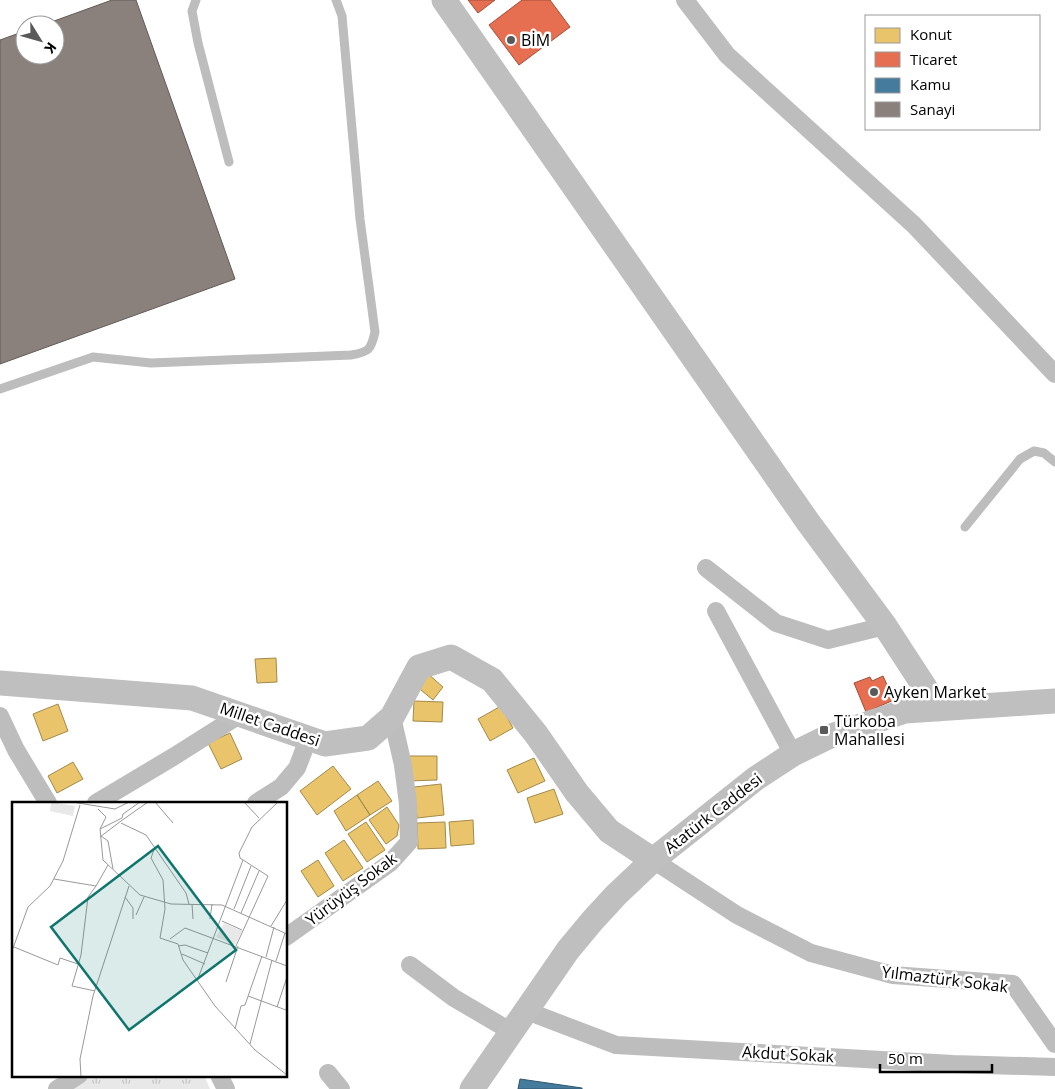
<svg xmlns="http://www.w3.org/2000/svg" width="1055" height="1089" font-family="'Open Sans',sans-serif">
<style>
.grass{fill:url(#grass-tufts)}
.homes{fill:#e9c46a;stroke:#a3894a}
.shops{fill:#e76f51;stroke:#a24e39}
.public{fill:#457b9d;stroke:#30566e}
.industry{fill:#8a817c;stroke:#615a57}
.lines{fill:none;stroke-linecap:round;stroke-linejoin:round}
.lane{stroke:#bdbdbd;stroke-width:9}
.street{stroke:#bdbdbd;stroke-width:18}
.secondary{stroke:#bfbfbf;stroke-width:25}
.poi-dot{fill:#595959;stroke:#fff;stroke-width:2}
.labels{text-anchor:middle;stroke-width:5;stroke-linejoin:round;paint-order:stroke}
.poi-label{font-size:16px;fill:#000;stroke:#fff;text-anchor:start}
.street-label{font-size:16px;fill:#000;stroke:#fff}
.inset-road{fill:none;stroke:#999;stroke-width:1}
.view{fill:#0f766e;fill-opacity:0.15;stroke:#0f766e;stroke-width:2.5}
.inset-edge{fill:none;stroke:#000;stroke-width:2.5}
</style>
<defs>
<pattern id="grass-tufts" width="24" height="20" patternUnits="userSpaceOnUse" patternTransform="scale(1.25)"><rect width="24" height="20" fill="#e8e8e8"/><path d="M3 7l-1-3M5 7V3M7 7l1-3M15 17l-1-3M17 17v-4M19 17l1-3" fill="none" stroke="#c5c5c5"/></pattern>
</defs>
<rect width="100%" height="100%" fill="#fff"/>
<path class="grass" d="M91 1075H204L210 1089H67Z"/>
<path class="homes" d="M276 658 277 682 257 683 255 659Z
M427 673 443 687 433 700 416 686Z
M414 701 443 702 442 722 413 721Z
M58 704 68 731 43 741 33 714Z
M501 706 513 728 490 741 478 719Z
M230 733 242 759 221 769 208 743Z
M408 756H437V780L408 781Z
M534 758 545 781 518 793 507 770Z
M73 762 83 779 57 793 48 776Z
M333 766 351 789 317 815 300 791Z
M378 781 392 801 370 815 357 795Z
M441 784 444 815 417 818 414 787Z
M554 789 563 814 535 823 527 798Z
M357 795 370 815 346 831 334 811Z
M387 807 399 825 397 836 386 844 369 820Z
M473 820 474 844 451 846 449 822Z
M366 822 385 850 367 862 348 834Z
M445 822 446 848 418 849 417 823Z
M344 840 363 868 343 881 325 853Z
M318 860 334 886 318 897 301 871Z"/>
<path class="shops" d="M468 0H495L478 13Z
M522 0H550L570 27 519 65 489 25Z
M883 676 894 700 866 712 854 683 870 677 872 681Z"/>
<path class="public" d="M520 1079 582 1088V1089H518Z"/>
<path class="industry" d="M112 0H136L235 279 0 364V40L25 31V55H55V25H43Z"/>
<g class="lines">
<path class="lane" d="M196 0 192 11 198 43 229 162
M0 389 93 357 151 363 351 355C369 352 371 350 375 332L360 219 342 16 336 0
M965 527 1020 459 1034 451 1044 453 1055 462"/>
<path class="street" d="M685 0 727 55 914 225 1055 374
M706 568 776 623 828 640 885 626
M716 611 793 754
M0 716 16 750 48 803
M96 803 173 757 241 714
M256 803 281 787 297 768 309 737
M653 860 737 915 811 953 893 975 1013 984 1055 1044
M286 937 390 863 409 842 408 804 403 765 392 717
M410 965 454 998 512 1032
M527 1011 616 1045 953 1064 1055 1067
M328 1073 341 1089
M219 1075 226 1089
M57 1089 79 1075"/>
<path class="secondary" d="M444 0 808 522 885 626 939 709
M0 683 192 698 325 744 368 738 392 717 419 667 451 657 492 680 536 734 577 793 609 831 653 860
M472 1089 568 950 593 920 616 895 653 860 755 779 793 754 828 737 905 711 1055 701"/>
</g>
<g class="poi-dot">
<circle cx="511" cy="40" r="5"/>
<circle cx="874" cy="692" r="5"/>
<rect x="819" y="725" width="10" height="10" rx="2.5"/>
</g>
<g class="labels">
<g class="poi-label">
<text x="521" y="46">BİM</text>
<text x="884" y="698">Ayken Market</text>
<text x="834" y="727">Türkoba<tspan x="834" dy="18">Mahallesi</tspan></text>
</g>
<g class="street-label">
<text transform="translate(270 724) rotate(19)" y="6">Millet Caddesi</text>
<text transform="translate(713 813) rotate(-38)" y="6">Atatürk Caddesi</text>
<text transform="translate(351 889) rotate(-37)" y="6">Yürüyüş Sokak</text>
<text transform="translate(945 979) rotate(7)" y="6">Yılmaztürk Sokak</text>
<text transform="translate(788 1054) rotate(3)" y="6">Akdut Sokak</text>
</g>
</g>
<g transform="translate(12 802)">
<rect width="275" height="275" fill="#fff"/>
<path d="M212 121 230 129 223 143 204 135Z" fill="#e8e8e8"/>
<path d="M39 0 63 4 61 14 38 9Z" fill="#e8e8e8"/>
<path class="inset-road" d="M60 0 103 7 117 0M143 0 161 21M232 0 247 16M86 7 94 15 88 27M109 19 136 0M109 21 134 33 174 91 177 102M88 27 110 16 111 12 128 0M88 27 91 58 128 93 159 102 210 103 275 132M89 34 96 39 101 67M88 35 109 19M143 45 139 56 151 78 153 107 148 136 166 142 171 158 203 204 243 248 275 273M42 77 84 84 96 63M113 95 121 106V117M180 102 181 117M222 107 239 64M229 111 247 69M124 113 132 95M198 117 200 102M210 119 230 128M259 124 275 98M158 137 173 126 275 164M166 144 173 143 196 151M224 144 256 74 228 56 227 51 240 25 266 0M2 145 46 163 48 156 66 162M0 149 16 105 38 84 51 59 68 3M170 152 193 162M254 155 262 125M264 159 273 131M185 179 231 58M214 180 226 144M83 189 60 184 69 153 76 95 84 84M236 194 274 208M265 205 275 175M223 227 229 204 233 203 250 154M238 242 260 158M69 275 68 257 81 194 117 84"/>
<path class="view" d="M146 44 224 148 117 228 39 125Z"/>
<rect width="275" height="275" class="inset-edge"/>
</g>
<rect x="865" y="15" width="175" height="115" fill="#ffffff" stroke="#999999"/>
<rect x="875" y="28" width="25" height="15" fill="#e9c46a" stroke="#999999"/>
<text x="910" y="40" font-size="15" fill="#000000">Konut</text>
<rect x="875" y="52" width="25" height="15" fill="#e76f51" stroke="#999999"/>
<text x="910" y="65" font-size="15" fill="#000000">Ticaret</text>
<rect x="875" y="78" width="25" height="15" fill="#457b9d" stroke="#999999"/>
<text x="910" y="90" font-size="15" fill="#000000">Kamu</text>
<rect x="875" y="102" width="25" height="15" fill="#8a817c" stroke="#999999"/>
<text x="910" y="115" font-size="15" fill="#000000">Sanayi</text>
<g transform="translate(40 40) rotate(127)"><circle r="24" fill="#ffffff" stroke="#999999"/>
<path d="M0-4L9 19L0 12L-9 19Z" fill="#595959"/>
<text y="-8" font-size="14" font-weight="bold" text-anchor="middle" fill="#000000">K</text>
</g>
<path d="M880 1064v8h112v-8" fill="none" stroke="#000000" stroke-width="2.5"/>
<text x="888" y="1064" font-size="15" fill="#000000" stroke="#ffffff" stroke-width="4" paint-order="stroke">50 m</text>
</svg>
